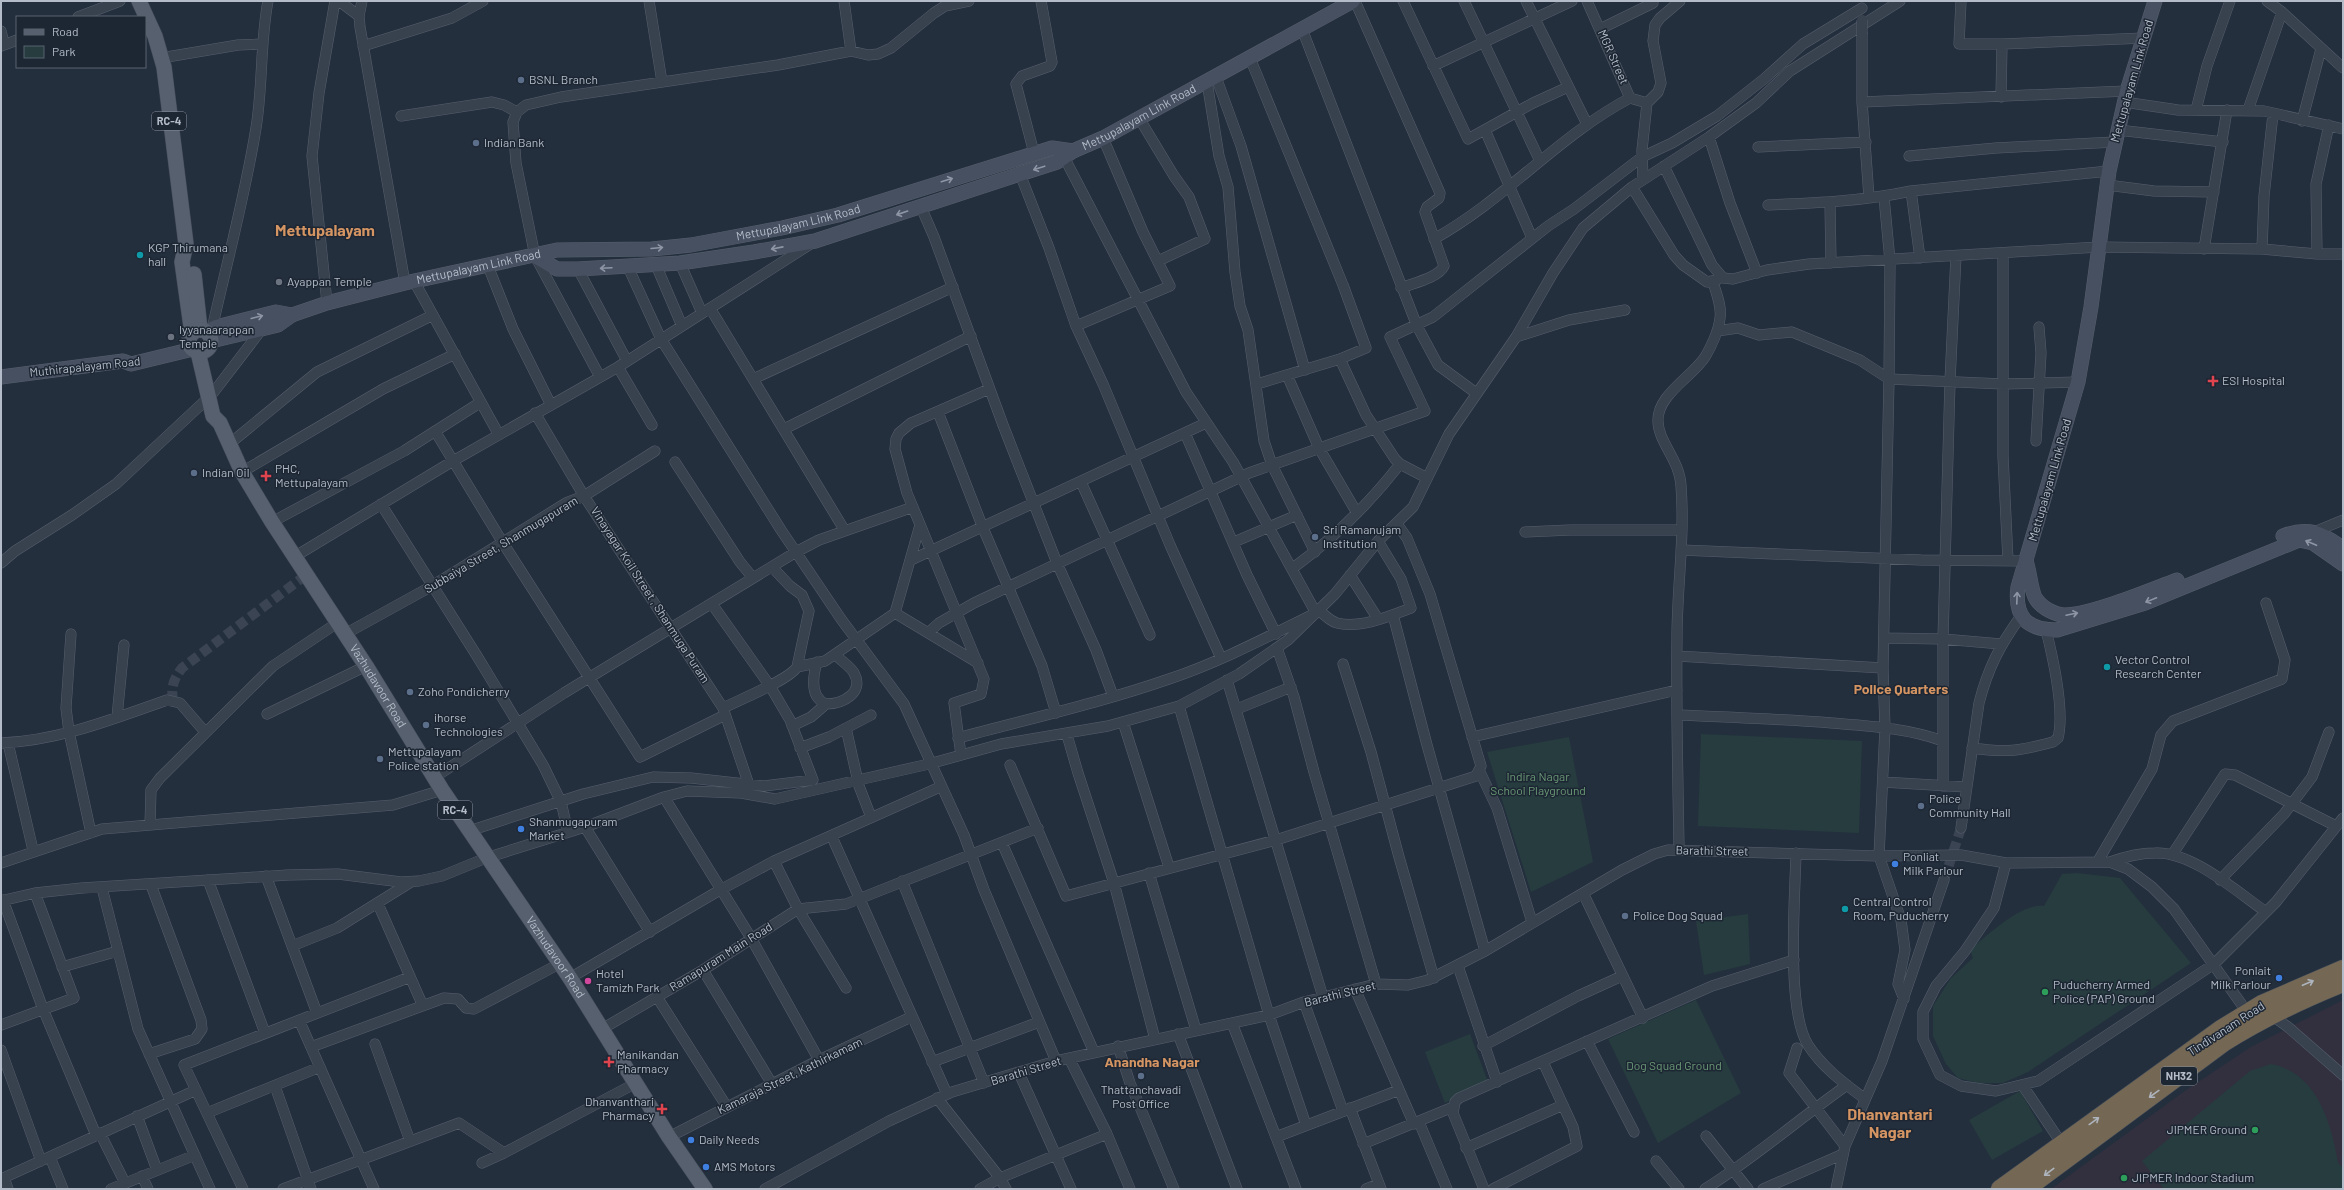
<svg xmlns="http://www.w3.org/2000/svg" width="2344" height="1190" font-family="Barlow,sans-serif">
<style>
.medical{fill:#32303f}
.green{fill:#263c3f}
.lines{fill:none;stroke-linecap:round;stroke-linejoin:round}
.street-tunnel{stroke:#3a4453;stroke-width:10;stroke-dasharray:10 5;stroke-linecap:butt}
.street-casing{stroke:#565f6c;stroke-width:11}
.secondary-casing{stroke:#565f6c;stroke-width:15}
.primary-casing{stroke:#414a57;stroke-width:16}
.highway-casing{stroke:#434c59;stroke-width:19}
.street{stroke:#38414e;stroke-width:10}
.secondary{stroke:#465061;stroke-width:14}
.primary{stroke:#56606e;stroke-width:15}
.highway{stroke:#746855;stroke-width:18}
.street-bridge-casing{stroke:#565f6c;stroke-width:11;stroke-linecap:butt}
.street-bridge{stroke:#38414e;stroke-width:10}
.oneway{stroke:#8e96a5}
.oneway2{stroke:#aeb4bd}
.service-dot{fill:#5c6f8a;stroke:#1d2633;stroke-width:1.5}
.culture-dot{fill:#0f9aa8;stroke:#1d2633;stroke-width:1.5}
.worship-dot{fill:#6b7280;stroke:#1d2633;stroke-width:1.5}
.health-dot{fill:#e0444e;stroke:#1d2633;stroke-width:1.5}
.shop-dot{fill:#3f7fe0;stroke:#1d2633;stroke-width:1.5}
.hotel-dot{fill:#d1479c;stroke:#1d2633;stroke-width:1.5}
.leisure-dot{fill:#2e9e5b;stroke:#1d2633;stroke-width:1.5}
.labels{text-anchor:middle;stroke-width:3;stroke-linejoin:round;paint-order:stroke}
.shield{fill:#1d2633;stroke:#878f9c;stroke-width:1}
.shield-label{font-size:11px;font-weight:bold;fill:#b4bcc9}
.street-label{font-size:12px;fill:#b4bcc9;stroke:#1d2633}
.poi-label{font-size:12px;fill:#b4bcc9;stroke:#1d2633;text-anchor:start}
.park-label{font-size:12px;fill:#6b9a76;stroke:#1d2633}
.quarter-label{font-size:14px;font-weight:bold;fill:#d59563;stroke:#1d2633}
.district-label{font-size:16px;font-weight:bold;fill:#d59563;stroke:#1d2633}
</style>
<rect width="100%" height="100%" fill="#242f3e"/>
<path class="medical" d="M2343 1000V1189H2051L2182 1093 2251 1047Z"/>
<path class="green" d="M1701 734 1862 741 1859 833 1698 826Z
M1569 737 1593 862 1531 892 1487 752Z
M2077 873 2120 878 2191 963 2028 1072 2003 1083H1978L1958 1078 1946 1064 1933 1036V1006L1951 978 1973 958 1970 950C1988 935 2021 903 2044 906L2062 874Z
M1748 914 1750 964 1704 975 1696 921Z
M1696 1000 1741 1093 1658 1143 1608 1039Z
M1470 1034 1488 1082 1445 1103 1425 1052Z
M2271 1064C2317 1073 2331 1122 2338 1163L2343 1168V1189H2164L2142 1161 2250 1071Z
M2020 1091 2043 1131 1992 1160 1969 1120Z"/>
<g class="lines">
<path class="street-tunnel" d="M173 701C171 687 173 680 182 668L306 575
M1944 880 1961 828"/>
<defs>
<path id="street" d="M339 1 359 16
M362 1 359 16 360 27 405 283
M649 1 662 82
M844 1 851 51
M1355 1 1440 193 1439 198 1427 207 1425 212 1444 266C1438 278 1413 283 1401 288
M1403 1 1468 139 1533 103 1568 87
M1464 1 1540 161
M1526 1 1587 124
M1587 1 1630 98 1647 103
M1961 1 1959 44H2002L2144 38
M2267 1 2282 12 2343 68
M78 17 120 1
M1302 29 1417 326 1438 365 1476 393
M1600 29 1653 3
M1 31 3 39
M1862 34V102L1869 197
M1 46 17 40
M363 46 452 18 483 1
M161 58 238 45 263 44
M1250 58 1343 285 1366 348 1340 359 1257 384
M1433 66 1572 1
M1216 77 1241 146 1305 370
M1207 82 1219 156 1228 187 1235 272 1240 306 1248 330 1252 358 1264 441 1272 465 1315 552
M2001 97 2002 44
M1862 102 2127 91
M2124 102 2178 110 2264 111 2343 129
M2196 110 2207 66 2230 1
M2248 110 2282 12
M401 116 492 102 504 105 517 112
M1139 118 1174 176 1189 197 1205 239 1158 261
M2302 121 2321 49
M1485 130 1532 238
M2118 130 2223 142
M1709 137 1730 203 1757 273
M1758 147 1866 142
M1034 153 1016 84 1022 76 1050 66 1052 62 1041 1
M1909 156 1996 148 2115 142
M1664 166 1712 265 1723 278 1733 279 1767 270 1809 264 2099 247 2262 249 2317 254H2343
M1020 174 1049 248 1076 326 1103 384 1170 545 1221 658
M1643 179 1642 150 1647 103 1658 92 1661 83 1653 41 1655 25 1660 18 1680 1
M2107 185 2154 191 2214 192
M1632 187 1674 255 1683 265 1707 282 1717 280
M1911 191 1920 258
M1884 197 1890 261 1889 379 1883 668 1885 728 1879 856 1901 920 1905 950 1898 984 1904 999
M1830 203 1831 263
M1768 205C1816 203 1864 201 1911 191L2109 171
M921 207 934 237 1003 425 1057 563 1096 650 1113 696
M1434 239C1506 199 1558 136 1630 98
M2204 249 2227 110
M2262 249 2264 196 2273 114
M2003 253V456L2008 560
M2317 254 2316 184 2329 125
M680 263 702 313
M656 265 682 326
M488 266 513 329 551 405
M628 267 661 339 781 530 841 619 904 704 964 835 984 890 1056 1061
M578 269 627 361
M414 281 499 435
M327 303 312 156 319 93 335 1
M710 308 845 531
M1076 326 1170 286 1143 232 1103 138
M212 329C227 262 245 196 256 128 263 86 260 43 268 1
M1717 331 1738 328 1759 335 1792 332 1860 360 1889 379 2003 384 2078 382
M1516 337 1569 320 1625 310
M1340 359 1366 415 1395 459 1400 464 1427 478
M618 367 652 425
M1287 375 1319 448 1357 513
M600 377 535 256 516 163 513 122 517 112 526 105 561 97 778 65 851 51 868 55 878 54 891 48 934 13 945 6 969 1
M753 379 953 287
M213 393 262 329
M938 412 983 528 1042 666 1056 713
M535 413 584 496 723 708 749 785
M784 429 971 336
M435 431 503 543 640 757 725 715
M1185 433 1247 575 1276 634
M2036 441 2041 353 2039 327
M228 445 317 372 433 315
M675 462 740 562 753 578
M242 472 383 389 455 354
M1081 482 1150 635
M381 504 477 656 543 765 561 802 568 832
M272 522 404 451 481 402
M1525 532 1570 530H1682
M2314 532 2343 520
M1234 542 1297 515
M1681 550 1921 560 2026 561
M294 557 453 461 618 367 812 243
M911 560 1206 423
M1 563 15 551 72 515 116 484 207 399
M1293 568C1334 538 1369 504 1400 464
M1350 575 1378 619
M1319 610C1324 615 1330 621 1337 623 1360 629 1390 616 1411 608L1401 579 1378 541
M895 613 978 663
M1393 615 1427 745 1485 951
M929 632 939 623 974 603 1249 473 1425 411 1390 337 1433 317 1548 226 1574 209 1642 157 1672 143 1717 116 1764 79 1803 44 1862 8
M71 634 66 708 69 732 91 833
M345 634 432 586 566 503 584 496 655 451
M1884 638 1943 639 2001 644
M1277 648 1294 697 1314 772 1376 984
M1677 656 1883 668
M817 662C813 676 809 697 826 704 842 704 865 693 854 673 850 666 841 661 836 655
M1343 664 1371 752 1399 857 1434 978
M797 667 825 661 895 613 920 525
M1227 680 1323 997
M1179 706 1269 1015 1306 1125
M723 708C739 700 789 680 797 667L809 611 802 595 790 586 772 567
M1237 709 1291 687
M267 714 366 666
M1677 715C1729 717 1780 719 1832 723 1870 726 1907 728 1943 741
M117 717 124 645
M1123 722 1169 867
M792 726 811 717 826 704
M846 728 859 786 871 817
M1067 735 1078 773 1114 883 1155 1039
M1472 737 1677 690
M958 738C1028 719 1100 703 1169 679 1220 662 1267 637 1316 613L1233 462 1186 392 1064 157
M1 743C58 741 113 719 167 700L180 703 205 732
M8 743 33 850
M800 748 829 737 871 715
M1972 748C2007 753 2019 751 2053 742L2058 738C2065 710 2053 658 2046 630
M961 755 954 703 981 694 984 679 907 493 895 449 896 439 899 433 911 423 989 389
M1010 765 1066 896 1276 840 1476 776 1481 766 1430 594 1407 538 1397 524
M1480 772 1497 808 1532 922
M435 777 564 693 796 552 819 540 913 507
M1883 782 1966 787
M1943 786V639L1950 381 1956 256
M664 797 751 938 819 1060
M150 825 151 790 160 778 273 666 337 623
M585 827 650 932
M1961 828 1979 703C1988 668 2000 645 2021 616
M469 831 583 794 653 777 691 778 764 786 813 780 790 720 770 686 712 604
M832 837 947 1094
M1002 843 1094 1052
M1679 849C1678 779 1676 708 1677 637 1677 587 1685 537 1681 486 1680 460 1658 442 1658 421 1657 395 1692 377 1705 357 1711 347 1719 330 1720 318 1722 306 1716 293 1713 282
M1796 853C1795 897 1786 1010 1808 1045 1823 1068 1844 1083 1865 1099
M2172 855 2225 774 2235 775 2336 826
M774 861 798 909 846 988
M2098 861 2152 769 2161 735 2173 721 2282 679 2285 660 2266 603
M2110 862C2124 857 2140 853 2155 853 2192 851 2237 892 2266 912
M1 863 102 829 393 805 442 790
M2006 863 1994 908 1965 951 1936 986 1923 1012V1039L1940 1075 1961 1086 1996 1091 2038 1081 2214 964 2276 902 2343 818
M1149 873 1196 1030
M266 876 317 1013
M208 880 265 1033
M2220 880 2284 814 2312 777 2329 732
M902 881 984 1083
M102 888 138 1029 210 1189
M1583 893 1643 1018
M3 900 43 1009 96 1135
M1 901 35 893 82 888 288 875 338 874 401 882 419 881 442 876 486 858 585 827 664 797 687 791 741 793 775 799 929 764 1001 744 1108 726 1179 706 1239 674 1288 640 1335 594 1378 541 1413 507 1449 434 1516 337 1553 273 1583 228 1632 187 1709 137 1756 103 1790 71 1900 1
M378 904 423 1006
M292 946 337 928 411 882
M1458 966 1497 1082
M62 967 118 951
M703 970 772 1084
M570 978 720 890 774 861 940 787
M1355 989 1414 1124
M657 997 727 1107
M1304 1002 1343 1111
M2270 1014 2288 1027 2343 1075
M299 1020 374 1189
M1232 1023 1296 1189
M1 1025 74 998 35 893
M602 1029 703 970 798 909 846 904 1038 828
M1178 1034 1237 1189
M1587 1041 1634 1132
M375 1044 410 1141
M1118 1046 1130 1083 1174 1189
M1483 1046 1578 996 1622 976
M311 1047 444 998 458 999 466 1008 474 1009 559 964
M1797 1048 1789 1073 1845 1146
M1 1050 41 1161
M149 1054 195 1039 202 1029 201 1020 151 885
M1069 1058 1107 1134 1130 1189
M932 1062 1039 1022
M1019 1073 1071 1189
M275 1086 311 1189
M2023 1086 2062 1144
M937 1098 1000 1178 1006 1189
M1350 1108 1381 1189
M207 1113 320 1067
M137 1116 157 1170
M1419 1122 1447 1189
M100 1133 125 1183
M1706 1136 1748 1189
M669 1137 819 1060 911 1017
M1276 1137 1399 1090
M1363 1144 1453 1107
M1466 1148 1563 1105
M50 1157 63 1189
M1656 1161 1679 1189
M482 1163 504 1153
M142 1176 148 1189
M4 1178 8 1189
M1 1179 196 1090
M111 1189 195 1155
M243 1189 184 1065 410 977
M283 1189 459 1123 504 1153 636 1083
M765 1189 889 1121 952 1092 1056 1061 1269 1015 1304 1002 1376 984 1408 985 1428 980 1485 951 1622 870 1654 854 1668 850 1879 856 1961 855 2006 863 2110 862 2128 869 2152 887 2174 909 2247 1012
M980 1189 1000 1178 1107 1134
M1366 1189 1379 1184
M1484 1189 1453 1113 1455 1102 1459 1098 1712 986 1794 960
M1493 1189 1577 1146 1573 1127 1543 1062
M1705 1189C1754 1158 1799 1119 1847 1085
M1763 1189 1843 1154
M1836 1189 1845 1146 1882 1061 1944 880"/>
<g id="secondary">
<path d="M2155 1 2127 91 2109 171 2091 307 2078 382 2018 587C2014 617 2027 630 2057 630L2145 603 2299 540 2313 543 2343 564"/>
<path d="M535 256 557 269H578L680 263 754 252 815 241 1057 162 1073 151"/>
<path d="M206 332 216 327 276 312 292 315"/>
<path id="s1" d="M211 341 278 325 292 315 327 303 405 283 557 250 652 249 691 245 782 228 838 215 1052 148 1073 151 1103 138 1353 1"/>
<path d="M1 377 123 361 131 364 193 349"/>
<path d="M2283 536C2308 526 2321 533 2343 548"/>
<path d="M2026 561C2030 572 2031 592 2036 599 2042 608 2055 615 2065 615 2091 615 2151 590 2177 580"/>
</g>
<g id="primary">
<path d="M139 1 155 36 164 67 186 244 182 262 192 334"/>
<path d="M194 274 200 329"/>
<circle cx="200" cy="341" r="11"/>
<path id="s2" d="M198 352 213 416 220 423 242 472 272 522 366 666 442 790 570 978 669 1137 705 1189"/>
</g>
<path id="highway" d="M2000 1189 2221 1029 2262 1004 2343 969
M2026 1189 2223 1043C2262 1018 2301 1000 2343 983"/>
</defs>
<use href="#street" class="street-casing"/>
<use href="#secondary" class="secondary-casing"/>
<use href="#primary" class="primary-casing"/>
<use href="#highway" class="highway-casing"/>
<use href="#street" class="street"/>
<use href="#secondary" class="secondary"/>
<use href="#primary" class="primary"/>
<use href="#highway" class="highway"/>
<defs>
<path id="street-bridge" d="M1862 34V20"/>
</defs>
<use href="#street-bridge" class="street-bridge-casing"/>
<use href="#street-bridge" class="street-bridge"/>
</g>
<defs><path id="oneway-shaft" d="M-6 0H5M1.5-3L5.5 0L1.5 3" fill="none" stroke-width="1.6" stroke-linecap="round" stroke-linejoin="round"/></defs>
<g class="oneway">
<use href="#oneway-shaft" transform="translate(1039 168) rotate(162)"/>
<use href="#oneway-shaft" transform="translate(947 180) rotate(-17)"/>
<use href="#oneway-shaft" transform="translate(902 213) rotate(161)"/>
<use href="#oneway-shaft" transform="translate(657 248) rotate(-5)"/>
<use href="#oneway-shaft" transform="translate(777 248) rotate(169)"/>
<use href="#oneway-shaft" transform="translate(606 268) rotate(177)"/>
<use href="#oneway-shaft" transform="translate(257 317) rotate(-14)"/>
<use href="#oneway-shaft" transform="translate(2311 543) rotate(-157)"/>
<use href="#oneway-shaft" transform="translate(2017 598) rotate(-88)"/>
<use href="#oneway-shaft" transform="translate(2151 600) rotate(158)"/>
<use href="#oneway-shaft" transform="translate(2072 614) rotate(-12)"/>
</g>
<g class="oneway2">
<use href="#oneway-shaft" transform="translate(2308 983) rotate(-23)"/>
<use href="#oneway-shaft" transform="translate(2154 1094) rotate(144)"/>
<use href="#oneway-shaft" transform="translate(2094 1121) rotate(-36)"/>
<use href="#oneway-shaft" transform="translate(2049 1172) rotate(143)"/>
</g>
<g class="service-dot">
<circle cx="521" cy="80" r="4"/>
<circle cx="476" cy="143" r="4"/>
<circle cx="194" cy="473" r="4"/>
<circle cx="1315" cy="537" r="4"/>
<circle cx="410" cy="692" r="4"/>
<circle cx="426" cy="725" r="4"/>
<circle cx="380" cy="759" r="4"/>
<circle cx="1921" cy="806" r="4"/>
<circle cx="1625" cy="916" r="4"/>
<circle cx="1141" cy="1076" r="4"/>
</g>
<g class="culture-dot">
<circle cx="140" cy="255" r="4"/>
<circle cx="2107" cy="667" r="4"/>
<circle cx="1845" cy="909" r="4"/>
</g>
<g class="worship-dot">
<circle cx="279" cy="282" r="4"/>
<circle cx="171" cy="337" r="4"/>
</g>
<g class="health-dot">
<path d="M2211 375h4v4h4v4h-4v4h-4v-4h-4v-4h4z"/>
<path d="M264 470h4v4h4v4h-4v4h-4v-4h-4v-4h4z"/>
<path d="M607 1056h4v4h4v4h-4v4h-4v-4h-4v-4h4z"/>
<path d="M660 1103h4v4h4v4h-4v4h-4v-4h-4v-4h4z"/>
</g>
<g class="shop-dot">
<circle cx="521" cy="829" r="4"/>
<circle cx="1895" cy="864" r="4"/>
<circle cx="2279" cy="978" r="4"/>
<circle cx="691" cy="1140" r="4"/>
<circle cx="706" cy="1167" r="4"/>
</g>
<circle class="hotel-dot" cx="588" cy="981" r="4"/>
<g class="leisure-dot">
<circle cx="2045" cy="992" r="4"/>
<circle cx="2255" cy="1130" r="4"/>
<circle cx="2124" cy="1178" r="4"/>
</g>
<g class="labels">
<g class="shield">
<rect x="152" y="112" width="34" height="18" rx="3"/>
<rect x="438" y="801" width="34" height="18" rx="3"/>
<rect x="2161" y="1067" width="36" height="18" rx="3"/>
</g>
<g class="shield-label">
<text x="169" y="125">RC-4</text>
<text x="455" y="814">RC-4</text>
<text x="2179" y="1080">NH32</text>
</g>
<g class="street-label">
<text transform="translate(1613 57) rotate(66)" y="4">MGR Street</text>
<text transform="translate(2132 81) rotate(-74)" y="4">Mettupalayam Link Road</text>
<text dy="4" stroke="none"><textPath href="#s1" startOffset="963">Mettupalayam Link Road</textPath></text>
<text dy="4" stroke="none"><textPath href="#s1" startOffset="603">Mettupalayam Link Road</textPath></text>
<text dy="4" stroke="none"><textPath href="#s1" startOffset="279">Mettupalayam Link Road</textPath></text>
<text transform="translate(85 367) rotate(-6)" y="4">Muthirapalayam Road</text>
<text transform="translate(2050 480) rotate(-74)" y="4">Mettupalayam Link Road</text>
<text transform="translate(501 545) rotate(-31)" y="4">Subbaiya Street, Shanmugapuram</text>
<text transform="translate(650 595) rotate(57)" y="4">Vinayagar Koil Street , Shanmuga Puram</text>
<text dy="4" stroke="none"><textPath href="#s2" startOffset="383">Vazhudavoor Road</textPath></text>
<text transform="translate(1712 851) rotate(1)" y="4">Barathi Street</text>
<text transform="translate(721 957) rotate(-32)" y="4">Ramapuram Main Road</text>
<text dy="4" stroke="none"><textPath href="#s2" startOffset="707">Vazhudavoor Road</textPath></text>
<text transform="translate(1340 994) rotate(-14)" y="4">Barathi Street</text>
<text transform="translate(2226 1029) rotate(-33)" y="4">Tindivanam Road</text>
<text transform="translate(1026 1071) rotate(-17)" y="4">Barathi Street</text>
<text transform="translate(790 1076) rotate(-26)" y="4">Kamaraja Street, Kathirkamam</text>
</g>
<g class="poi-label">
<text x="529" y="84">BSNL Branch</text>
<text x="484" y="147">Indian Bank</text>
<text x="148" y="252">KGP Thirumana<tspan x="148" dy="14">hall</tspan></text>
<text x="287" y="286">Ayappan Temple</text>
<text x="179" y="334">Iyyanaarappan<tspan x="179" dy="14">Temple</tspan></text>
<text x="2222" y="385">ESI Hospital</text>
<text x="275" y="473">PHC,<tspan x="275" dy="14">Mettupalayam</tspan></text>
<text x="202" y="477">Indian Oil</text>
<text x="1323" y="534">Sri Ramanujam<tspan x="1323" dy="14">Institution</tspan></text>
<text x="2115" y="664">Vector Control<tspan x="2115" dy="14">Research Center</tspan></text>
<text x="418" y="696">Zoho Pondicherry</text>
<text x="434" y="722">ihorse<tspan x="434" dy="14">Technologies</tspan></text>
<text x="388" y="756">Mettupalayam<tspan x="388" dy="14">Police station</tspan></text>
<text x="1929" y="803">Police<tspan x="1929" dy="14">Community Hall</tspan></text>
<text x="529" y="826">Shanmugapuram<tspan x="529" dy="14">Market</tspan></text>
<text x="1903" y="861">Ponliat<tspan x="1903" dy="14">Milk Parlour</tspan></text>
<text x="1853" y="906">Central Control<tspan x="1853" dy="14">Room, Puducherry</tspan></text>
<text x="1633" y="920">Police Dog Squad</text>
<text x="2271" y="975" text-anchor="end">Ponlait<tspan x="2271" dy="14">Milk Parlour</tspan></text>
<text x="596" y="978">Hotel<tspan x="596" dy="14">Tamizh Park</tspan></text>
<text x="2053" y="989">Puducherry Armed<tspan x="2053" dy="14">Police (PAP) Ground</tspan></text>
<text x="617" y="1059">Manikandan<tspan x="617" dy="14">Pharmacy</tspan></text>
<text x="1141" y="1094" text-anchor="middle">Thattanchavadi<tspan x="1141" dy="14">Post Office</tspan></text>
<text x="654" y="1106" text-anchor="end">Dhanvanthari<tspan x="654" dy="14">Pharmacy</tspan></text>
<text x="2247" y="1134" text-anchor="end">JIPMER Ground</text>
<text x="699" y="1144">Daily Needs</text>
<text x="714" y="1171">AMS Motors</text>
<text x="2132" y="1182">JIPMER Indoor Stadium</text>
</g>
<g class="park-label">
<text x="1538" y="781">Indira Nagar<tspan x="1538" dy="14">School Playground</tspan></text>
<text x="1674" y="1070">Dog Squad Ground</text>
</g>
<g class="quarter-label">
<text x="1901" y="694">Police Quarters</text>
<text x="1152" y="1067">Anandha Nagar</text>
</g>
<g class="district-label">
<text x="325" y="236">Mettupalayam</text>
<text x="1890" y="1120">Dhanvantari<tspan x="1890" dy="18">Nagar</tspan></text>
</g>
</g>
<rect width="2344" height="1190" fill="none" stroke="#b4bcc9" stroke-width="4"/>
<rect x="16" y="16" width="130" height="52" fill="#1d2633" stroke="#59626f"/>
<rect x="24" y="29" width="20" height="6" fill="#56606e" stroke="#59626f"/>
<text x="52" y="36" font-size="12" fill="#b4bcc9">Road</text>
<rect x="24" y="46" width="20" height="12" fill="#263c3f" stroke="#59626f"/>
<text x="52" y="56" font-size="12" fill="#b4bcc9">Park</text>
</svg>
